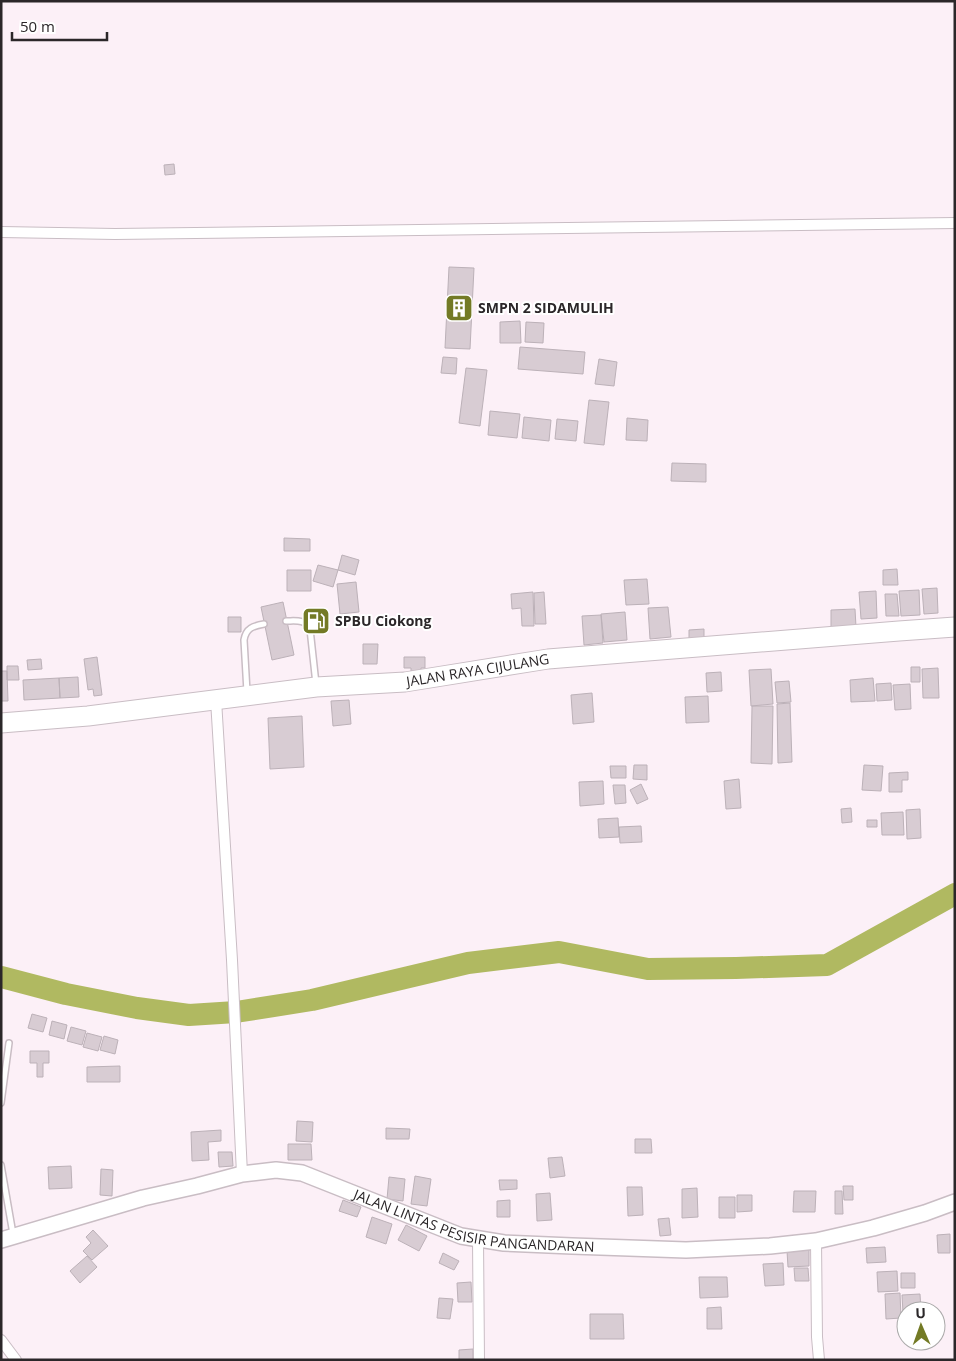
<svg xmlns="http://www.w3.org/2000/svg" width="956" height="1361" font-family="'Open Sans',sans-serif">
<style>
.lines{fill:none;stroke-linecap:round;stroke-linejoin:round}
.river{stroke:#b0b961;stroke-width:22}
.building{fill:#d8ccd3;stroke:#bcb1b8}
.lane-casing{stroke:#c9bdc4;stroke-width:8}
.street-casing{stroke:#c9bdc4;stroke-width:12}
.secondary-casing{stroke:#c9bdc4;stroke-width:18}
.highway-casing{stroke:#c9bdc4;stroke-width:21}
.lane{stroke:#fff;stroke-width:5}
.street{stroke:#fff;stroke-width:10}
.secondary{stroke:#fff;stroke-width:15}
.highway{stroke:#fff;stroke-width:19}
.labels{text-anchor:middle;stroke-width:4;stroke-linejoin:round;paint-order:stroke}
.poi-label{font-size:14px;font-weight:bold;fill:#2b2729;stroke:#fff;text-anchor:start}
.street-label{font-size:14px;fill:#2b2729;stroke:#fff}
</style>
<rect width="100%" height="100%" fill="#fcf0f7"/>
<g class="lines">
<path class="river" d="M1 977 66 994 137 1008 189 1015 236 1012 312 1000 468 963 559 952 648 969 736 968 827 965 955 894"/>
</g>
<path class="building" d="M174 164 175 174 165 175 164 165Z
M449 267 474 268 470 349 445 348Z
M520 321 521 343H500V322Z
M526 322 544 323 543 343 525 342Z
M520 347 585 352 583 374 518 369Z
M443 357 457 358 456 374 441 373Z
M599 359 617 362 614 386 595 384Z
M466 368 487 370 480 426 459 423Z
M589 400 609 402 604 445 584 443Z
M490 411 520 414 517 438 488 435Z
M524 417 551 420 549 441 522 438Z
M627 418 648 420 647 441 626 440Z
M557 419 578 421 576 441 555 439Z
M672 463 706 464V482L671 481Z
M284 538 310 539V551H284Z
M342 555 359 560 355 575 338 570Z
M318 565 338 570 333 587 313 581Z
M897 569 898 585H883V570Z
M287 570H311V591H287Z
M647 579 649 604 626 605 624 580Z
M356 582 359 612 340 614 337 584Z
M937 588 938 613 924 614 922 589Z
M919 590 920 615 901 616 899 591Z
M876 591 877 618 861 619 859 592Z
M533 592 534 626H522L521 608 512 609 511 594Z
M544 592 546 624H535L534 593Z
M885 594H897L899 616H886Z
M283 602 294 655 272 660 261 607Z
M668 607 671 637 650 639 648 608Z
M855 609 856 627 831 628V610Z
M625 612 627 640 604 642 601 614Z
M601 615 603 643 584 645 582 616Z
M228 617H241V632H228Z
M704 629V644L689 645V630Z
M363 644H378L377 664H363Z
M97 657 102 695 94 696 93 689 88 690 84 659Z
M404 657H425V668H421V673L411 674V668H404Z
M41 659 42 669 28 670 27 660Z
M7 666H18L19 680H7Z
M911 667H920V682H911Z
M938 668 939 698H923L922 669Z
M771 669 773 704 751 706 749 670Z
M1 671H7L8 701H1Z
M721 672 722 691 707 692 706 673Z
M78 677 79 697 60 698 59 678Z
M59 678 60 698 24 700 23 680Z
M873 678 875 701 851 702 850 680Z
M789 681 791 702 777 703 775 682Z
M891 683 892 700 877 701 876 684Z
M910 684 911 709 895 710 893 685Z
M592 693 594 722 573 724 571 695Z
M708 696 709 722 686 723 685 697Z
M349 700 351 724 333 726 331 701Z
M790 703 792 762 778 763 777 704Z
M752 706H773L772 764 751 763Z
M302 716 304 767 270 769 268 718Z
M634 765H647V780L633 779Z
M864 765 883 766 881 791 862 790Z
M610 766H626V778H611Z
M908 772V780H902V792H889V773Z
M739 779 741 808 726 809 724 781Z
M603 781 604 804 580 806 579 782Z
M641 784 648 799 637 804 630 790Z
M613 785H625L626 803 615 804Z
M851 808 852 822 842 823 841 809Z
M920 809 921 838 907 839 906 810Z
M903 812 904 835H882L881 813Z
M618 818 619 837 599 838 598 819Z
M867 820H877V827H867Z
M641 826 642 842 620 843 619 827Z
M32 1014 47 1018 43 1032 28 1028Z
M52 1021 67 1025 64 1039 49 1035Z
M71 1027 86 1031 82 1045 67 1041Z
M87 1033 102 1037 98 1051 83 1047Z
M104 1036 118 1040 115 1054 100 1050Z
M30 1051H49V1063H43V1077H37V1063H30Z
M120 1066V1082H87V1067Z
M297 1121 313 1122 312 1142 296 1141Z
M386 1128 410 1129 409 1139H386Z
M221 1130V1141L208 1142 209 1160 192 1161 191 1132Z
M635 1139H651L652 1153H635Z
M288 1144H311L312 1160H288Z
M218 1152H232L233 1166 219 1167Z
M562 1157 565 1176 550 1178 548 1158Z
M71 1166 72 1188 49 1189 48 1167Z
M101 1169 113 1170 112 1196 100 1195Z
M415 1176 431 1179 427 1206 411 1204Z
M389 1177 405 1179 403 1201 387 1199Z
M499 1180H517V1189L500 1190Z
M843 1186H853V1200H844Z
M627 1187H642L643 1215 628 1216Z
M697 1188 698 1217 682 1218V1189Z
M794 1191H816L815 1212H793Z
M835 1191H842L843 1214H835Z
M550 1193 552 1220 537 1221 536 1194Z
M737 1195H752V1211L737 1212Z
M719 1197H735V1218H719Z
M343 1200 361 1207 357 1217 339 1211Z
M510 1200V1217H497V1201Z
M372 1217 392 1224 386 1244 366 1237Z
M669 1218 671 1235 660 1236 658 1219Z
M406 1225 427 1236 419 1251 398 1240Z
M93 1230 108 1246 92 1260 83 1251 91 1243 86 1237Z
M950 1234V1253H938L937 1235Z
M885 1247 886 1262 867 1263 866 1248Z
M809 1250V1266L788 1267 787 1251Z
M443 1253 459 1261 454 1270 439 1263Z
M87 1256 97 1267 80 1283 70 1271Z
M783 1263 784 1285 765 1286 763 1264Z
M794 1268H808L809 1281H795Z
M897 1271 898 1291 878 1292 877 1272Z
M901 1273H915V1288H901Z
M699 1277H727L728 1297 700 1298Z
M471 1282 472 1302H458L457 1283Z
M900 1293 901 1318 886 1319 885 1294Z
M920 1294 921 1311H906V1312L903 1313 902 1295Z
M439 1298 453 1299 450 1319 437 1318Z
M721 1307 722 1329H707V1308Z
M590 1314H623L624 1339H590Z
M473 1349V1360H459V1350Z"/>
<g class="lines">
<defs>
<path id="lane" d="M286 621C296 621 305 619 310 629L316 684
M247 692 244 640C246 628 253 626 264 624
M1 1103 9 1043
M1 1165 13 1234"/>
<path id="street" d="M1 232 115 234 955 223
M216 700 232 960 242 1174
M478 1239 479 1360
M816 1241 817 1337 819 1360
M1 1340 16 1360"/>
<g id="secondary">
<path id="s1" d="M1 1240 143 1198 197 1186 242 1174 276 1170 302 1173 461 1236 504 1243 572 1246 686 1250 770 1246 816 1241 873 1228 925 1213 955 1202"/>
</g>
<g id="highway">
<path id="s2" d="M1 723 88 716 316 687 405 682 548 659 899 631 955 627"/>
</g>
</defs>
<use href="#lane" class="lane-casing"/>
<use href="#street" class="street-casing"/>
<use href="#secondary" class="secondary-casing"/>
<use href="#highway" class="highway-casing"/>
<use href="#lane" class="lane"/>
<use href="#street" class="street"/>
<use href="#secondary" class="secondary"/>
<use href="#highway" class="highway"/>
</g>
<defs>
<symbol id="building-square" viewBox="-11 -11 22 22"><rect x="-9" y="-9" width="18" height="18" rx="4" fill="#737a25" stroke="#fff"/><path d="M-4-6H4V6H1V3H-1V6H-4ZM-2.5-4.3h1.7v1.8h-1.7ZM.8-4.3h1.7v1.8H.8ZM-2.5-1h1.7V.8h-1.7ZM.8-1h1.7V.8H.8Z" fill="#fff"/></symbol>
<symbol id="fuel-square" viewBox="-11 -11 22 22"><rect x="-9" y="-9" width="18" height="18" rx="4" fill="#737a25" stroke="#fff"/><path d="M-5.5-6h7V0h2V4h1.3V-2.5L3-4.5l.8-.8L6-3V5H2.5V1h-1V6h-7ZM-4.2-4.7v3.2H.2V-4.7Z" fill="#fff"/></symbol>
</defs>
<g fill-rule="evenodd">
<use href="#building-square" x="443" y="292" width="32" height="32"/>
<use href="#fuel-square" x="300" y="605" width="32" height="32"/>
</g>
<g class="labels">
<g class="poi-label">
<text x="478" y="313">SMPN 2 SIDAMULIH</text>
<text x="335" y="626">SPBU Ciokong</text>
</g>
<g class="street-label">
<text dy="5" stroke="none"><textPath href="#s2" startOffset="480">JALAN RAYA CIJULANG</textPath></text>
<text dy="5" stroke="none"><textPath href="#s1" startOffset="491">JALAN LINTAS PESISIR PANGANDARAN</textPath></text>
</g>
</g>
<rect width="956" height="1361" fill="none" stroke="#2b2729" stroke-width="5"/>
<g transform="translate(921 1326) rotate(358)"><circle r="24" fill="#ffffff" stroke="#aaa9a9"/>
<path d="M0-4L9 19L0 12L-9 19Z" fill="#737a25"/>
<text y="-8" font-size="14" font-weight="bold" text-anchor="middle" fill="#2b2729">U</text>
</g>
<path d="M12 32v8h95v-8" fill="none" stroke="#2b2729" stroke-width="2.5"/>
<text x="20" y="32" font-size="15" fill="#2b2729" stroke="#ffffff" stroke-width="4" paint-order="stroke">50 m</text>
</svg>
